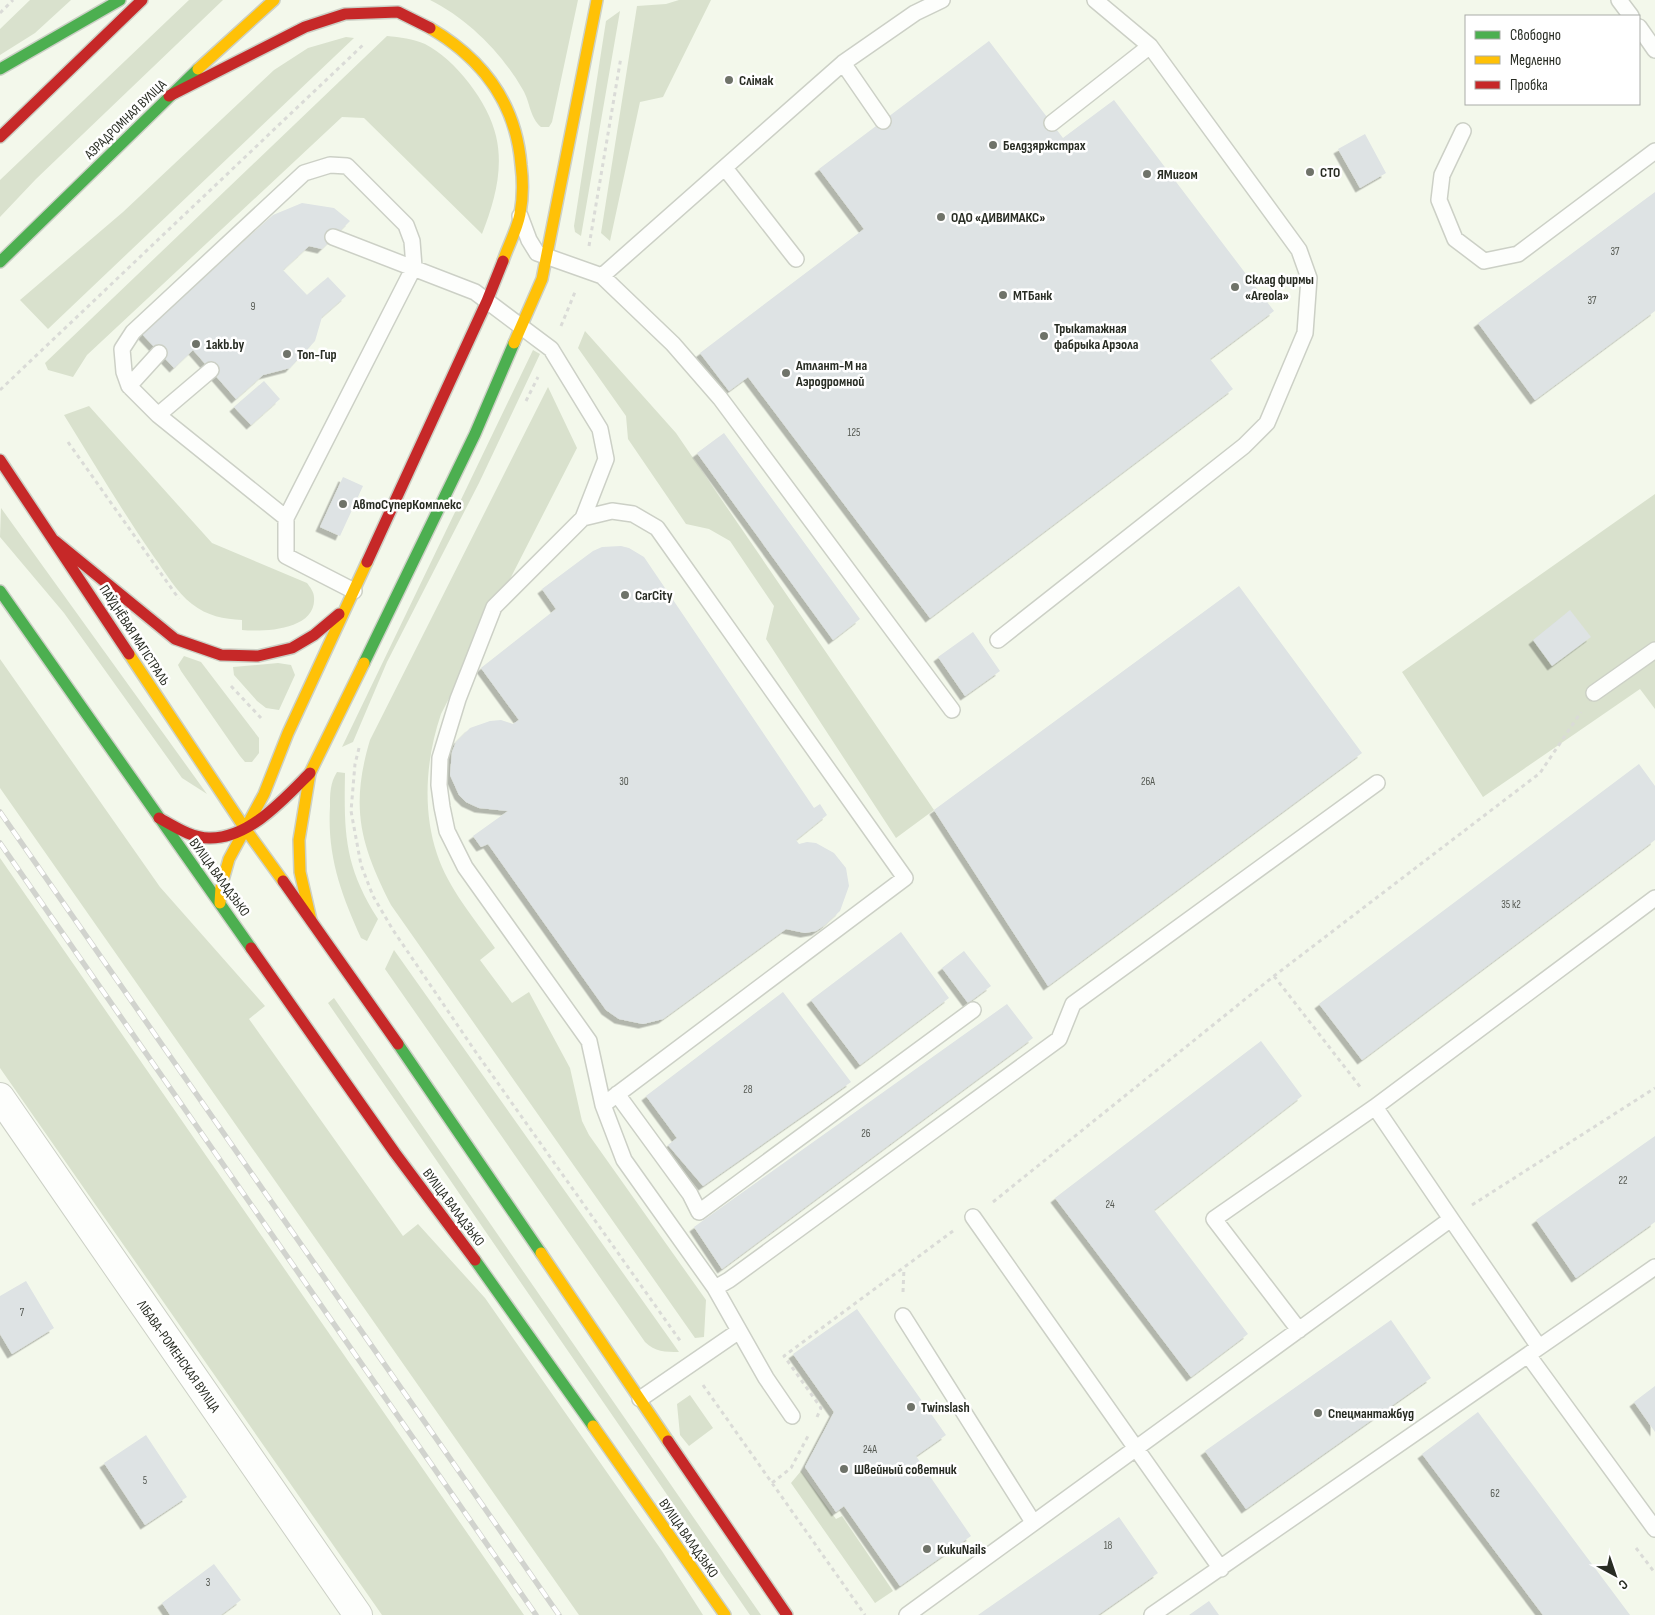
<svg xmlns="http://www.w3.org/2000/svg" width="1655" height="1615" font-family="'Sofia Sans Condensed',sans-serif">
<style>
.green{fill:#d9e1cd}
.building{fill:#dee3e4;filter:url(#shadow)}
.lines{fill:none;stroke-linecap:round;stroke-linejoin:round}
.lane-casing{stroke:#ccd0c6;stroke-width:18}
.street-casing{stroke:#ccd0c6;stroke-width:30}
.fast-casing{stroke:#ccd0c6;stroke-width:14}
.slow-casing{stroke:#ccd0c6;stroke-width:14}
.jam-casing{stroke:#ccd0c6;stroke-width:14}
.path{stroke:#dadbd7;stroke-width:3;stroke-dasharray:4 4;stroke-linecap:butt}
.lane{stroke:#fdfefc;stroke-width:15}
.street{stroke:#fdfefc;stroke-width:28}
.fast{stroke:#4caf50;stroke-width:11}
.slow{stroke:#ffc107;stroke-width:11}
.jam{stroke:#c62828;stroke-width:11}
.rail-casing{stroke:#d1d3ce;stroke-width:5.5}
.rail{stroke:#fff;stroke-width:4;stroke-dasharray:11;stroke-linecap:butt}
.poi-dot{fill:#6f7369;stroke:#fff;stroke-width:2}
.labels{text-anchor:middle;stroke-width:5;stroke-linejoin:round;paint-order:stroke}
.number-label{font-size:11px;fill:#565a53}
.poi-label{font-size:14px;font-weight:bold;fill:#282c23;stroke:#fff;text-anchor:start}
.street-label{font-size:14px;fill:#282c23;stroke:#fff}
</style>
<defs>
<filter id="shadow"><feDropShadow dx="-4.5" dy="4.5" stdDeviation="0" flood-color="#0004"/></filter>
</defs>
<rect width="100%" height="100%" fill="#f3f8eb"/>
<path class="green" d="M30 0H71L35 33 0 55V29Z
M189 0H223L36 179 0 217V180Z
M430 0H578L552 122 549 127H541C530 118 530 102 523 90 502 53 468 19 430 0Z
M679 0H711L663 97 640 102 610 241 601 233 637 6 666 4Z
M620 11 581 236 575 232 574 226 606 21Z
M387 36C400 37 413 39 425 44 455 59 489 103 496 136 504 169 494 203 482 234L364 118 342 117 87 355 73 377 48 370 45 363Z
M346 37 354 38 48 329 20 300 123 212 274 70 308 48Z
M585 331 676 433 934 810 896 838 766 639 774 606 730 541 709 529 686 524 628 439 626 416 578 348Z
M533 350 540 354 479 483 387 662 353 742 342 747Z
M548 387 577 448 441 714C426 758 422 809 437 854 448 888 474 918 495 948L480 960 512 1003 529 992 570 1068 582 1121 589 1135 706 1300 704 1337 695 1338 391 905C360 844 350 807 370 740Z
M89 406 212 543 307 583C310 587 314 592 314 597 317 630 264 632 242 630V620C224 619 207 616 192 604 176 592 166 573 154 557 122 511 94 463 64 415Z
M1655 494V709L1640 689 1483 797 1402 672Z
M1 508 207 794 182 778 64 613 0 537Z
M184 656 201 662 259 738V753L252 762H245L240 756 181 671 178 665Z
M0 659 160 887 265 1006 249 1019 403 1236 418 1224 485 1298 662 1551 703 1615H579L0 788Z
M278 663 291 665 295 675 279 710 266 708 257 701 234 675 233 667Z
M337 772 345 773C344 833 344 866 378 919L367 941 361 938C341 894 327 856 330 806 330 794 330 783 337 772Z
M0 858 524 1615H382L0 1068Z
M394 950 679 1352C665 1352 655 1352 645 1342L385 969Z
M334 998 761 1615H750L328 1003Z
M690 1395 713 1428 689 1446 680 1435 677 1404Z
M801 1471 836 1519 842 1516 893 1591 875 1603 791 1483Z"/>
<path class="building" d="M989 41 1063 138 1114 100 1274 311 1210 359 1233 389 930 618 748 377 729 391 700 353 864 229 819 169Z
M1365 134 1386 173 1360 188 1338 149Z
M1655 192V311L1535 400 1478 323Z
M302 203 334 208 350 221 322 249 309 246 283 270 307 295 328 277 346 296 322 317 315 341 290 368 263 375 236 399 193 350 174 368 142 334 273 215Z
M264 381 280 399 251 425 234 407Z
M724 433 860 619 833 640 697 453Z
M343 477 363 486 340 536 320 527Z
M621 546 629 548 644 557 814 808 820 804 827 815 796 840 799 844 807 842 816 843 834 853 846 868 849 886 840 911 825 925 816 931 805 933 786 929 663 1019 643 1024 619 1019 606 1010 488 844 481 847 473 836 508 811 479 808 466 802 459 795 450 775 452 752 456 742 470 728 490 721 501 720 513 724 519 720 481 668 556 609 542 589 593 551 602 547Z
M1239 586 1362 753 1048 986 934 810Z
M1570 610 1591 637 1552 666 1533 640Z
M973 632 1000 671 965 696 938 657Z
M1639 764 1655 786V840L1362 1060 1319 1004Z
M901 932 949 998 860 1065 811 1000Z
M964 951 991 986 968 1003 942 968Z
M783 992 851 1082 703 1186 668 1145 677 1138 646 1096Z
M1007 1004 1033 1038 722 1269 694 1227Z
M1261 1041 1302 1096 1154 1210 1248 1334 1191 1377 1055 1198Z
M1655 1136V1222L1576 1278 1536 1220Z
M26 1281 54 1328 12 1354 0 1334V1296Z
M857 1309 946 1435 916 1456 971 1536 900 1586 844 1506 836 1512 805 1467 834 1412 793 1354Z
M1391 1320 1431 1378 1246 1509 1205 1451Z
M1655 1386V1432L1634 1402Z
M1478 1412 1559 1520 1630 1615H1543L1422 1454Z
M146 1435 187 1497 145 1525 104 1463Z
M1119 1517 1158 1573 1098 1615H978Z
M214 1564 241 1600 221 1615H170L162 1603Z
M1209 1601 1219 1615H1189Z"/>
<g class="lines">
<defs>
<path id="lane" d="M1619 0 1631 16
M1639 27 1655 50
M843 63 883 121
M1052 123 1150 46
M1463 131 1442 175 1439 200 1455 239 1484 261 1518 254 1655 151
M725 168 796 259
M520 216 529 240 537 253 602 276 673 344 720 398 952 710
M333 237 475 292 551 349 600 429 606 459 583 518
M602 276 843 63 915 13 942 0
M129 386 159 353
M158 415 211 370
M286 518 158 415 129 386 124 372 122 349 133 332 304 173 330 165 347 166 406 225 412 241 414 267 286 518V556L354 591
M998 640 1244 446 1267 423 1305 333 1309 278 1299 250 1150 46 1095 0
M1594 693 1655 650
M617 1094 690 1194 699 1212 973 1010
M603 1105 905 878 657 528 633 514 612 511 583 518 494 607 458 699 440 758 439 785 442 807 447 831 465 867 589 1041 603 1105 624 1160 715 1288 766 1378 792 1416
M973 1217 1221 1569
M1451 1219 1539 1347
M715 1288 729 1280 1059 1039 1073 1004 1377 783
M903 1316 1033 1522
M1299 1330 1214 1219 1375 1107
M1528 1355 1655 1529
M640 1399 739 1331
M907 1615 1451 1219 1375 1107 1655 898
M1152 1615 1655 1267"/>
<path id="street" d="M0 1097 358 1615"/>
<path id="fast" d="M0 69 120 0
M0 262 198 69
M0 591 251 948
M364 663 475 434 514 343
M398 1044 541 1253
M475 1260 593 1426"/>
<path id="slow" d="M430 28C483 59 516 103 521 165 523 181 523 198 520 214 517 230 508 246 503 261
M198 69 274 0
M514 343 542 279 597 0
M129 654 244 827 283 881
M220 903 221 887 229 859 264 794 288 733 367 562
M311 920 300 872 299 840 310 773 364 663
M541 1253 668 1441
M593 1426 725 1615"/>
<path id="jam" d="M169 96 305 27 345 14 398 12 430 28
M0 137 142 0
M0 460 129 654
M55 541 175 639 221 655 258 656 292 648 314 635 339 614
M367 562 487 301 503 261
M159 818C174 826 191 838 209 838 249 839 284 799 310 773
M283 881 398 1044
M251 948 395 1153 475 1260
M668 1441 787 1615"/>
</defs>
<use href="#lane" class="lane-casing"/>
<use href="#street" class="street-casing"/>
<use href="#fast" class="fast-casing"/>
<use href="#slow" class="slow-casing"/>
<use href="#jam" class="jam-casing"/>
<path class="path" d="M0 13 13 0
M589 246 621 57
M561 326 575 292
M0 390 364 44
M526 401 538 377
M68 442 179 599
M231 686 261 718
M359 748 355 764 351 811 361 865 373 896 393 930 473 1048 681 1342
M1274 976 1361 1088
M993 1202 1274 976 1540 773 1581 712
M1472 1205 1655 1088
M903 1292 904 1268
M703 1385 865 1615
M817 1417 821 1408 784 1356 953 1231
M772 1483 791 1468 808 1436
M1636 1548 1655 1573"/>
<use href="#lane" class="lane"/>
<use href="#street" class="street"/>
<use href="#fast" class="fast"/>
<use href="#slow" class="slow"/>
<use href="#jam" class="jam"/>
<defs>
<path id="rail" d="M0 812 559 1615
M0 843 536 1615"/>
</defs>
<use href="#rail" class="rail-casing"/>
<use href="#rail" class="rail"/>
</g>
<g class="poi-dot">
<circle cx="729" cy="80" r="5"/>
<circle cx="993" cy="145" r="5"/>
<circle cx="1310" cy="172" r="5"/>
<circle cx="1147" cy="174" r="5"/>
<circle cx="941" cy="217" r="5"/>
<circle cx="1235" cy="287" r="5"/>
<circle cx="1003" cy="295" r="5"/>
<circle cx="1044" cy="336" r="5"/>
<circle cx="196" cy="344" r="5"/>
<circle cx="287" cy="354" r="5"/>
<circle cx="786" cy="373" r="5"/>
<circle cx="343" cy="504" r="5"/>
<circle cx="625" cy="595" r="5"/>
<circle cx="911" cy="1407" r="5"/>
<circle cx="1318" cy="1413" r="5"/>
<circle cx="844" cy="1469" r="5"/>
<circle cx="927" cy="1549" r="5"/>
</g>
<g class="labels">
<g class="number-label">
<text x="1615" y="255">37</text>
<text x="1592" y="304">37</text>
<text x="253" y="310">9</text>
<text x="854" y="436">125</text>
<text x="624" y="785">30</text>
<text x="1148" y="785">26А</text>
<text x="1511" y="908">35 к2</text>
<text x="748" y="1093">28</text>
<text x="866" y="1137">26</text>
<text x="1623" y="1184">22</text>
<text x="1110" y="1208">24</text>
<text x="22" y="1316">7</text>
<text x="870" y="1453">24А</text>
<text x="145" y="1484">5</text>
<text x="1495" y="1497">62</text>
<text x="1108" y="1549">18</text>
<text x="208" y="1586">3</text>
</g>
<g class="poi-label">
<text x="739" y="85">Слімак</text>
<text x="1003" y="150">Белдзяржстрах</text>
<text x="1320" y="177">СТО</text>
<text x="1157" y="179">ЯМигом</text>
<text x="951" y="222">ОДО «ДИВИМАКС»</text>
<text x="1245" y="284">Склад фирмы<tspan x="1245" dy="16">«Areola»</tspan></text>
<text x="1013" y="300">МТБанк</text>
<text x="1054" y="333">Трыкатажная<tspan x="1054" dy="16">фабрыка Арэола</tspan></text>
<text x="206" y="349">1akb.by</text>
<text x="297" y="359">Топ-Гир</text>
<text x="796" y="370">Атлант-М на<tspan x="796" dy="16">Аэродромной</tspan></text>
<text x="353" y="509">АвтоСуперКомплекс</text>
<text x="635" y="600">CarCity</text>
<text x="921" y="1412">Twinslash</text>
<text x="1328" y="1418">Спецмантажбуд</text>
<text x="854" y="1474">Швейный советник</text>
<text x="937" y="1554">KukuNails</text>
</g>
<g class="street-label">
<text transform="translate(125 119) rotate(-44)" y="5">АЭРАДРОМНАЯ ВУЛІЦА</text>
<text transform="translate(135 635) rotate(57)" y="5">ПАЎДНЁВАЯ МАГІСТРАЛЬ</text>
<text transform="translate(220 877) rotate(54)" y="5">ВУЛІЦА ВАЛАДЗЬКО</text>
<text transform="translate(454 1207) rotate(53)" y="5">ВУЛІЦА ВАЛАДЗЬКО</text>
<text transform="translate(179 1356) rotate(55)" y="5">ЛІБАВА-РОМЕНСКАЯ ВУЛІЦА</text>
<text transform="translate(689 1538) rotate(55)" y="5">ВУЛІЦА ВАЛАДЗЬКО</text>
</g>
</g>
<rect x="1465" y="15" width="175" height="90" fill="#ffffff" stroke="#a9aba7"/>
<rect x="1475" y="31" width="25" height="8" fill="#4caf50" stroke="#a9aba7"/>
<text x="1510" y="40" font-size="15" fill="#282c23">Свободно</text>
<rect x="1475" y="56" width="25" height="8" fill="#ffc107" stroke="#a9aba7"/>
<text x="1510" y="65" font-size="15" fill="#282c23">Медленно</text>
<rect x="1475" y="81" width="25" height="8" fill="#c62828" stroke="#a9aba7"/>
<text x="1510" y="90" font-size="15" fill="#282c23">Пробка</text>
<g transform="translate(1615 1575) rotate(140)" stroke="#ffffff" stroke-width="4" paint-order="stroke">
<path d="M0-4L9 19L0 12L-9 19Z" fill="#282c23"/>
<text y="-8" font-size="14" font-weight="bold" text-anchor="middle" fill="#282c23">С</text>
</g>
</svg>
